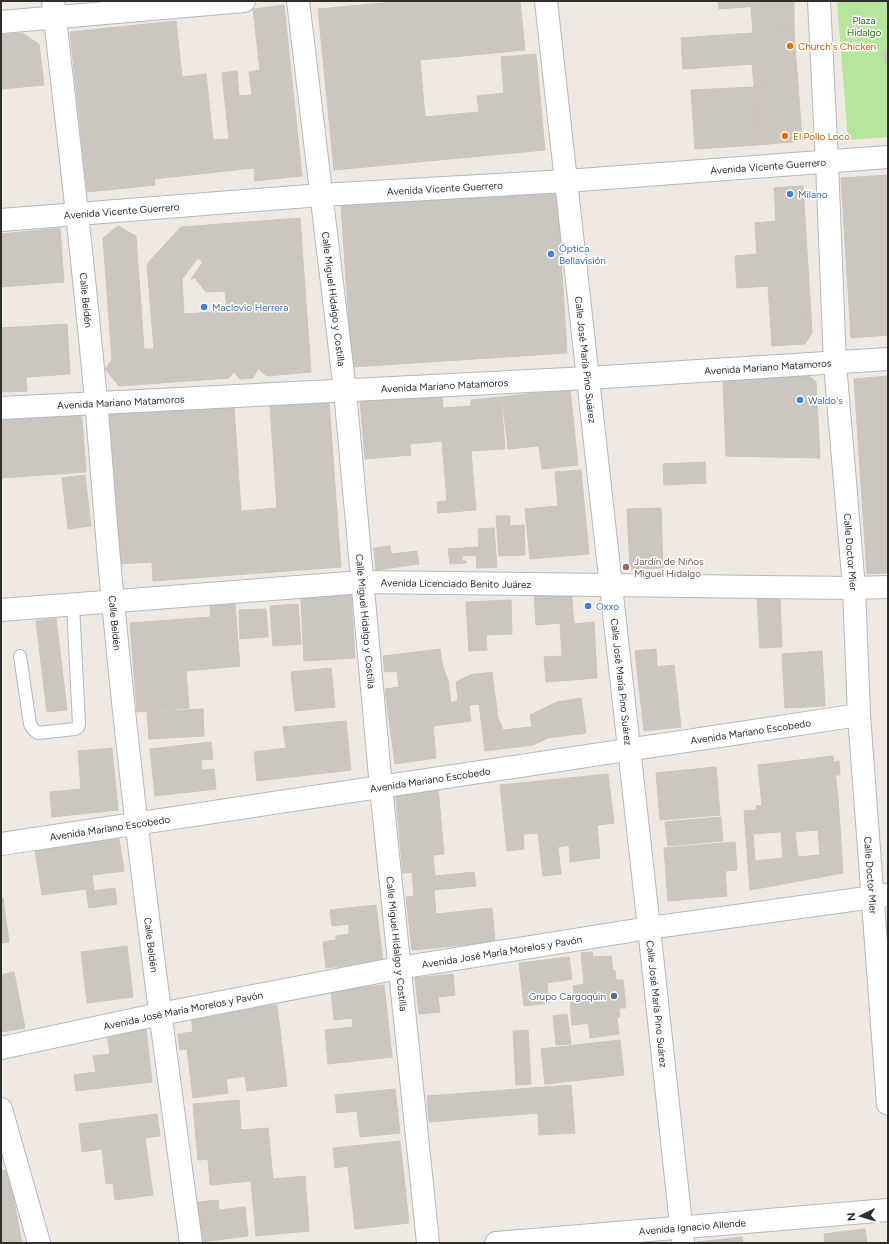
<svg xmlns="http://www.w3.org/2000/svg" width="889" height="1244" font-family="Figtree,sans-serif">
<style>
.green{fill:#b6e59e}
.building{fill:#cbc7bf;stroke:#cbc5ba;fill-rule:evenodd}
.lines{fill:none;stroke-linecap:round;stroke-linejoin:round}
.lane-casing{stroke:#b4b7c1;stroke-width:14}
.street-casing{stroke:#b4b7c1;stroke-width:24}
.secondary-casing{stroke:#b4b7c1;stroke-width:24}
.lane{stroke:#fff;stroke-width:12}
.street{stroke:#fff;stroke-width:22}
.secondary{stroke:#fff;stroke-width:22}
.food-dot{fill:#e8710a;stroke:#fff;stroke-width:1.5}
.shop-dot{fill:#3f7fe0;stroke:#fff;stroke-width:1.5}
.education-dot{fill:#8d6e63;stroke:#fff;stroke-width:1.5}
.service-dot{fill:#5c6f8a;stroke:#fff;stroke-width:1.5}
.labels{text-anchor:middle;stroke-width:3;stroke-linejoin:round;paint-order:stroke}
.park-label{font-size:10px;fill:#2c6e1b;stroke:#fff}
.food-label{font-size:10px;fill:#c56008;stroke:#fff;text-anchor:start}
.street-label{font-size:10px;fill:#2e2e2e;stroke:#fff}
.shop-label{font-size:10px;fill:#366cbe;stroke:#fff;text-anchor:start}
.education-label{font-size:10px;fill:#785e54;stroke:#fff;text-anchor:start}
.service-label{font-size:10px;fill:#4e5e75;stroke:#fff;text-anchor:end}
</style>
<rect width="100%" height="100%" fill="#efe9e1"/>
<path class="green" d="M837 1H888V137L848 140Z"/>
<path class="building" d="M405 1H520L525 50 420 60 425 117 479 112 477 96 504 93 501 57 536 54 545 150 334 170 318 9Z
M718 1H794V3L719 9Z
M794 3V30L753 33 751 6Z
M284 5 302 176 255 181 254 168 154 179 155 185 87 192 70 32 176 21 182 77 206 74 213 140 229 139 222 73 237 71 239 96 252 95 249 72 260 70 253 9Z
M794 30 796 61 683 69 681 38Z
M22 33 39 44 44 85 1 89V35Z
M888 50V63H885L884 51Z
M796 61 798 84 754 87 752 64Z
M798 84 802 141 758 145 754 87Z
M754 87 758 145 695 149 691 90Z
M888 175V335L851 338 841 178Z
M803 186 809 284 737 288 735 256 757 254 755 223 776 221 774 188Z
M557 192 567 353 352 367 341 206Z
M300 218 311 372 267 376 245 358 229 378 119 386 105 369 112 360 103 238 118 226 136 236 144 349H154L147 264 181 227ZM198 258 203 262 191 279 195 278 206 292 225 291 227 311 184 314 182 279Z
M60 228 64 282 1 287V234Z
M809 284 811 313 770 315 768 287Z
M811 313 812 333 805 344 772 346 770 315Z
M67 324 70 374 26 377 27 391 1 392V328Z
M245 358 258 369 253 378 240 379 234 372Z
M808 375 816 382 820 458 726 456 723 381Z
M888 376V573L867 574 854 379Z
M570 389 578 465 542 469 539 446 508 449 502 397Z
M442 394 443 408 471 406V400L501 397 505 449 471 451 476 510 438 513 437 502 447 501 442 441 410 444 411 455 365 459 360 400Z
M329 402 341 567 153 581 152 562 119 564 109 415 234 407 241 511 277 508 270 406Z
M81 406 86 472 1 478V412Z
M705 462 706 483 664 485 663 464Z
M581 470 589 554 530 559 525 509 558 506 555 472Z
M85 475 91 526 68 529 62 478Z
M661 508 663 568 630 569 627 509Z
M496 516H510V526L524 525 525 555 499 556Z
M494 528 497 567 477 568 476 555 462 556V561H466V563L450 564 448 549 479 547 478 529Z
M390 546 391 554 417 551 419 564 376 570 374 548Z
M571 589 574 624 594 622 597 678 546 682 544 657 562 656 560 623 536 625 534 591Z
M351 594 355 658 304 661 301 598Z
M780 598 782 647 760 648 757 599Z
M511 600 512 634 486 635 487 650 469 651 466 602Z
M235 604 240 666 186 671 189 708 137 712 130 623 211 617 210 606Z
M298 604 301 644 273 646 270 606Z
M266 609 268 637 240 639 239 610Z
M56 618 67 710 47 712 36 621Z
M440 649 443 667 448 680 451 703 458 700 456 682 470 675 492 672 498 718 503 730 532 727 530 715 557 702 581 698 586 733 548 738 533 745 485 751 479 704 469 705 471 721 433 726 436 758 395 764 385 689 399 687 397 671 385 672 383 656Z
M656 649 657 667 674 665 681 727 644 731 635 651Z
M822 651 825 706 785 708 782 654Z
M331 668 335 707 295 711 291 672Z
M203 709 204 736 149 739 147 712Z
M346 721 351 770 257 781 254 752 286 748 283 727Z
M211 742 213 759 201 760 202 770 214 769 216 789 155 796 150 749Z
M112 748 118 810 52 817 50 792 81 789 78 751Z
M833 756 838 797 762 806 758 765Z
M839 761 840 775H835L834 762Z
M716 767 720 815 660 820 656 773Z
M608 774 614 823 597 825 600 858 570 862 569 845 558 847 561 874 543 876 538 833 523 834 524 849 507 851 500 785Z
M438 787 444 854 433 855 435 876 474 872 476 886 434 890 436 914 492 908 495 942 412 950 406 897 414 896 412 872 403 873 395 791Z
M838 797 843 873 750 890 744 811 756 810V806ZM818 830 820 855 798 857 795 832ZM781 832 783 858 755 861 753 834Z
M721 817 723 841 668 846 665 822Z
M119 838 124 871 92 875 94 891 115 888 117 904 89 908 86 889 42 895 35 850Z
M735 842 737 870 725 871 727 896 668 901 664 848Z
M1 898H3L9 942 1 943Z
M376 905 383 961 326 968 323 942 336 940V936L349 934V924L332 926 330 910Z
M127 946 133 997 87 1003 81 952Z
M592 952 593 957 611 956 613 971 583 974 581 953Z
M569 957 572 979 547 983 549 1003 524 1006 519 963Z
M615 970 620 1017 588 1020 583 974Z
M14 972 25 1028 1 1032V975Z
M453 974 455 995 438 997 440 1012 419 1014 415 978Z
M616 980H623L626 1008H619Z
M584 984 589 1023 572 1025 570 1000 575 999 573 986Z
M384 985 392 1057 328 1064 325 1030 353 1027 352 1018 334 1020 331 991Z
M277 1005 287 1086 247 1091 245 1076 226 1079 228 1093 193 1098 187 1049 180 1050 178 1034 193 1032 191 1016Z
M567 1014 571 1044 556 1045 553 1016Z
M617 1017 619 1034 590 1038 588 1020Z
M146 1028 152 1082 76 1091 74 1075 96 1072 93 1056 110 1054 107 1033Z
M528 1030 531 1084 516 1085 513 1031Z
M620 1040 624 1075 545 1084 541 1049Z
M571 1085 575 1133 539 1135 538 1113 429 1122 427 1096Z
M395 1089 400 1133 360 1137 357 1111 337 1113 335 1095Z
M239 1100 241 1130 268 1128 273 1179 305 1176 309 1231 256 1236 251 1181 210 1185 208 1159 198 1160 193 1104Z
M157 1114 160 1136 145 1138 153 1195 115 1200 113 1183 106 1184 102 1149 82 1152 79 1124Z
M400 1141 409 1223 355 1229 348 1166 335 1168 333 1148Z
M8 1170 22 1243H1V1171Z
M218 1200 219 1210 245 1207 248 1236 202 1242 198 1202Z
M865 1229 867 1243H825L824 1234Z
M742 1237 743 1243H697V1242Z"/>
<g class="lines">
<defs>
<path id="lane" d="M20 656 30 724 33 729 38 733 75 729 78 727 79 724 73 605"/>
<g id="street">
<path id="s1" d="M53 1C68 134 84 267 96 401 102 467 106 534 113 601 133 816 162 1029 191 1243"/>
<path id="s2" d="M298 1 345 391 381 787 428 1243"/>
<path id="s3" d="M546 1 649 928 683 1243"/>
<path id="s4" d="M1 610 362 582 854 588 888 587"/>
<path id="s5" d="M1 844 859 715"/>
<path id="s6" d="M1 1048 160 1014 399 968 649 928 888 895"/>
<path d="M1 1109 39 1243"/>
<path id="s7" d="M496 1243 888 1210"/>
</g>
<g id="secondary">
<path id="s8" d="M819 1 827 162 835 364 854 588 859 715 888 1104"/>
<path d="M1 22 244 1"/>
<path id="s9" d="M1 220 321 195 566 181 888 157"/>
<path id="s10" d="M1 408 588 378 888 359"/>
</g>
</defs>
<use href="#lane" class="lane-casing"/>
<use href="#street" class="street-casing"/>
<use href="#secondary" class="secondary-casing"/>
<use href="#lane" class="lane"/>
<use href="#street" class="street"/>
<use href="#secondary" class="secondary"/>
</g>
<g class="food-dot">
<circle cx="790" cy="46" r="4"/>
<circle cx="785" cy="136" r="4"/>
</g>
<g class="shop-dot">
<circle cx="790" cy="194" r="4"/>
<circle cx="551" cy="254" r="4"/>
<circle cx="204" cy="307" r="4"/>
<circle cx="800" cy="400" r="4"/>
<circle cx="588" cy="606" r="4"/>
</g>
<circle class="education-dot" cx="626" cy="567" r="4"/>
<circle class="service-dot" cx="614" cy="996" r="4"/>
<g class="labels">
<g class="park-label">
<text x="864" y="24">Plaza<tspan x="864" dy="12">Hidalgo</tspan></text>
</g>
<g class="food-label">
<text x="798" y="50">Church's Chicken</text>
<text x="793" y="140">El Pollo Loco</text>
</g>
<g class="street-label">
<text dy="4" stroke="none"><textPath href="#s9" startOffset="769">Avenida Vicente Guerrero</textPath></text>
<text dy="4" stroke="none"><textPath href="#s9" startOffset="445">Avenida Vicente Guerrero</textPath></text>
<text dy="4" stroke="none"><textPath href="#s9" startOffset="121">Avenida Vicente Guerrero</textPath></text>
<text dy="4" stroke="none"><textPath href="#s2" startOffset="300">Calle Miguel Hidalgo y Costilla</textPath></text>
<text dy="4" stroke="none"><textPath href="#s1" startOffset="301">Calle Beldén</textPath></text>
<text dy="4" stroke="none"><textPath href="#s3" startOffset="361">Calle José María Pino Suárez</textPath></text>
<text dy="4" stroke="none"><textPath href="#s10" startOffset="768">Avenida Mariano Matamoros</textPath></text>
<text dy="4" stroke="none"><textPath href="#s10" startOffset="444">Avenida Mariano Matamoros</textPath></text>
<text dy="4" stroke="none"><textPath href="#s10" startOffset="120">Avenida Mariano Matamoros</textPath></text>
<text dy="4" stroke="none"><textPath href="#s8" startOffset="552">Calle Doctor Mier</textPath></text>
<text dy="4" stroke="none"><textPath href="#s4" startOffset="456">Avenida Licenciado Benito Juárez</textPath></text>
<text dy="4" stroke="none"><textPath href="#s2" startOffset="624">Calle Miguel Hidalgo y Costilla</textPath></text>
<text dy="4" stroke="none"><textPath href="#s1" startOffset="625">Calle Beldén</textPath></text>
<text dy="4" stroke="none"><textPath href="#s3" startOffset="685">Calle José María Pino Suárez</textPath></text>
<text dy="4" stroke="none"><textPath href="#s5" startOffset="758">Avenida Mariano Escobedo</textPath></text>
<text dy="4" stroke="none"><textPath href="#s5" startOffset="434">Avenida Mariano Escobedo</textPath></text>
<text dy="4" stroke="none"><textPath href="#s5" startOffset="110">Avenida Mariano Escobedo</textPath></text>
<text dy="4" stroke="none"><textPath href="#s8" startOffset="876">Calle Doctor Mier</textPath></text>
<text dy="4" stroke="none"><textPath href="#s2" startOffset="948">Calle Miguel Hidalgo y Costilla</textPath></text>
<text dy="4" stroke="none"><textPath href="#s1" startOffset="949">Calle Beldén</textPath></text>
<text dy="4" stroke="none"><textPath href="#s6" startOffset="510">Avenida José María Morelos y Pavón</textPath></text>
<text dy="4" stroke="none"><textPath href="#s3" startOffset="1009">Calle José María Pino Suárez</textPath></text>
<text dy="4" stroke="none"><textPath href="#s6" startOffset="186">Avenida José María Morelos y Pavón</textPath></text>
<text dy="4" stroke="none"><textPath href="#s7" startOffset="197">Avenida Ignacio Allende</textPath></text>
</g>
<g class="shop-label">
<text x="798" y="198">Milano</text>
<text x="559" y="252">Óptica<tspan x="559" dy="12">Bellavisión</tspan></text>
<text x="212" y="311">Maclovio Herrera</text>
<text x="808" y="404">Waldo's</text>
<text x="596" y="610">Oxxo</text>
</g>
<g class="education-label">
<text x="634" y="565">Jardín de Niños<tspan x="634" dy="12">Miguel Hidalgo</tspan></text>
</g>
<g class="service-label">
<text x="606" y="1000">Grupo Cargoquin</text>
</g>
</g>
<rect width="889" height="1244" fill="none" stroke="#2e2e2e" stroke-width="4"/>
<g transform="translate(861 1216) rotate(265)" stroke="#ffffff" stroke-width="3" paint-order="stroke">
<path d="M0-3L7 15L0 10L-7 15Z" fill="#2e2e2e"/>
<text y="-6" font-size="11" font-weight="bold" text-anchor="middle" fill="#2e2e2e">N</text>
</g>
</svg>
